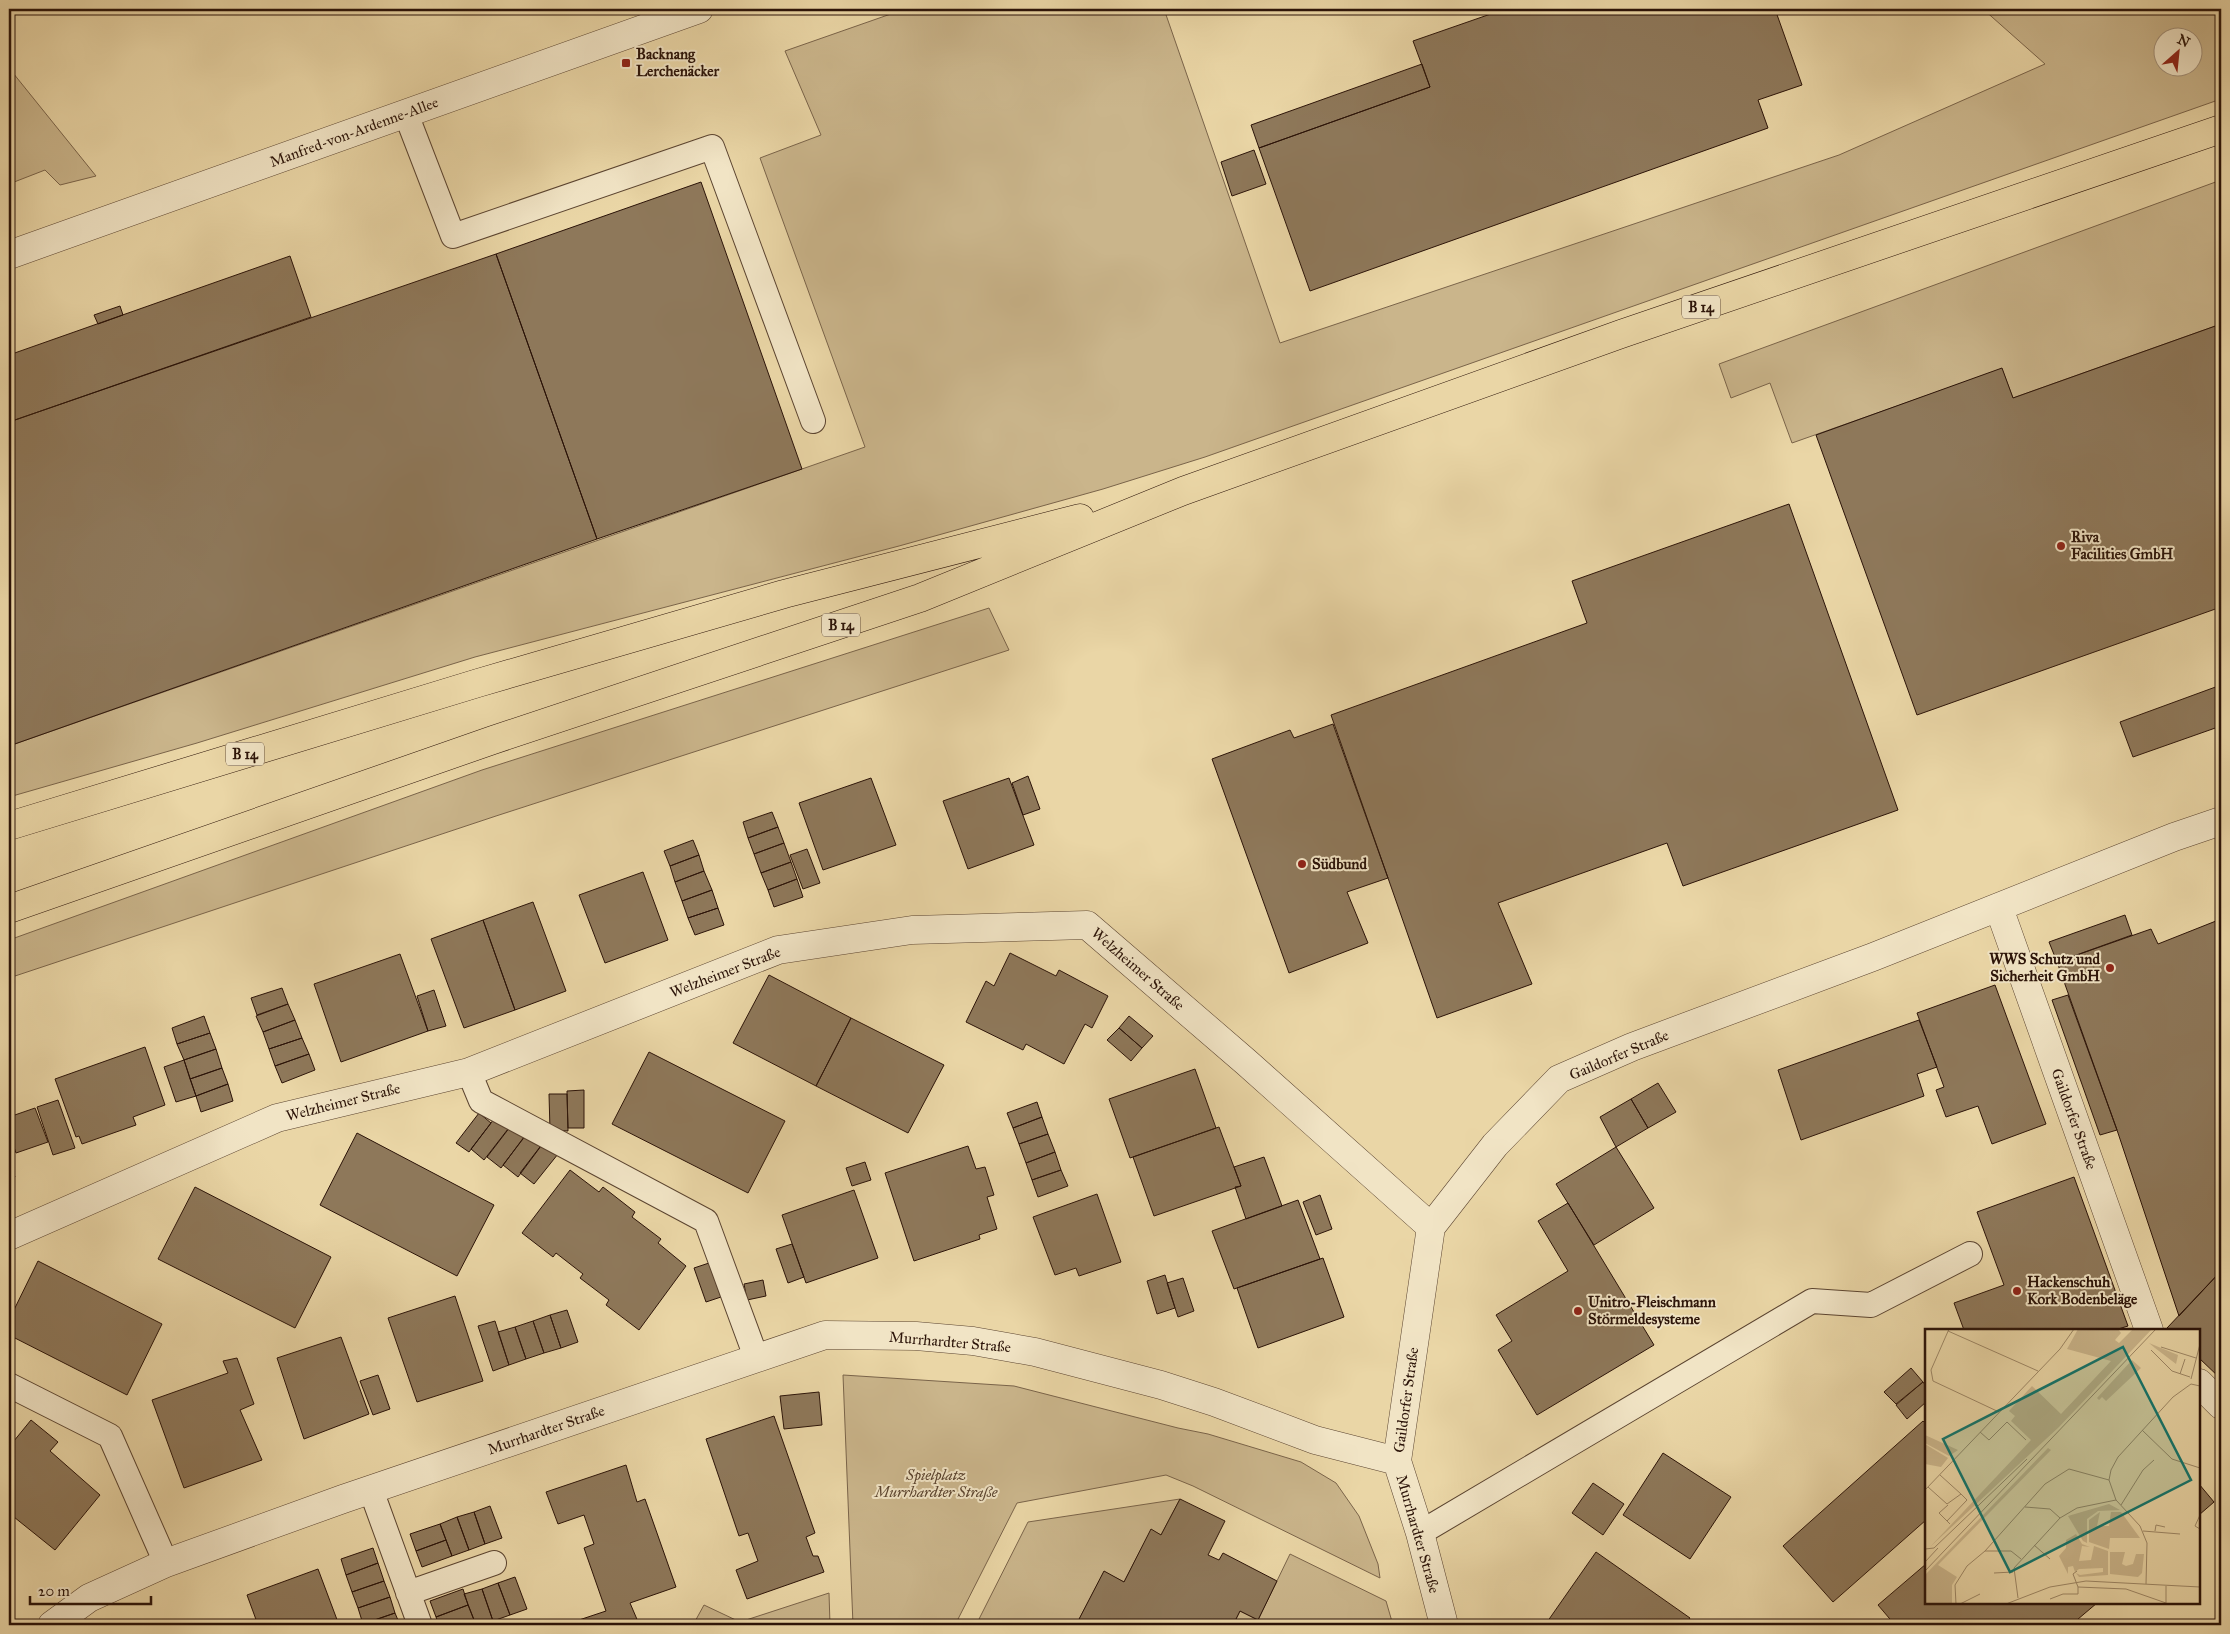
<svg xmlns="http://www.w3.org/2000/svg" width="2230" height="1634" font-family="'IM FELL Great Primer',serif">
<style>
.green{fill:#cab58b;stroke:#7a644a;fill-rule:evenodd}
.building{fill:#8e785a;stroke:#2b1308}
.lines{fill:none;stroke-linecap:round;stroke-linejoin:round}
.lane-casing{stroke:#5b4430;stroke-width:26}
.street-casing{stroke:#5b4430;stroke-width:29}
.primary-casing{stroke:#2b1308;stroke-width:29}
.lane{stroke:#f1e4c5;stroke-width:24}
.street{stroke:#f1e4c5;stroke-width:28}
.primary{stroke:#ead6a6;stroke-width:28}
.poi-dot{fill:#8f2418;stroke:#f1e4c5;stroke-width:2}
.labels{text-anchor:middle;stroke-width:4;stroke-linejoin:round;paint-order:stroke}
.shield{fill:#f1e4c5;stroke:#665241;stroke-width:1}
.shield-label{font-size:14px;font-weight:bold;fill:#2b1308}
.poi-label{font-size:15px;font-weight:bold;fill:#2b1308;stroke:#f1e4c5;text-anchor:start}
.street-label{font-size:15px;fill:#2b1308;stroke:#f1e4c5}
.park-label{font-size:15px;font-style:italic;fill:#5b442f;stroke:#f1e4c5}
.inset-road{fill:none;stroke:#9e8867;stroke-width:1}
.view{fill:#0f766e;fill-opacity:0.15;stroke:#0f766e;stroke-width:2.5}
.inset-edge{fill:none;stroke:#2b1308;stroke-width:2.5}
</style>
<rect width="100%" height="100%" fill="#ead6a6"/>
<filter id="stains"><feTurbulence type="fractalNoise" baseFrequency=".004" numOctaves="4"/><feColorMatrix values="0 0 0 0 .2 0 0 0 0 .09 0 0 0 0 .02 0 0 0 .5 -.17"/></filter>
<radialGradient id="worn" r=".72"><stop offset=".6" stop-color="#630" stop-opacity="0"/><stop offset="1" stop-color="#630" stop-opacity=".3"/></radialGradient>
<path class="green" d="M905 9H1164L1280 343 1839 155 2045 64 1983 9H2221V99L1205 457 1103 489 899 546 475 657 197 743 9 797V746L865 447 760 158 821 135 785 51ZM2162 38H2192V68H2162Z
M9 68 96 176 60 185 45 170 9 184Z
M2221 180V324L2013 398 2002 369 1792 443 1770 383 1731 398 1719 364Z
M989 608 1009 650 496 816 9 978V940L482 770Z
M843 1375 1014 1386 1178 1428 1208 1434 1301 1462 1336 1483 1359 1516 1378 1564 1380 1578 1193 1486 1166 1475 1017 1503 955 1625H853Z
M1180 1499 1161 1535 1151 1530 1124 1582 1104 1572 1076 1625H976L1028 1522Z
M1290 1554 1386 1601 1393 1625H1233L1240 1611 1258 1620Z
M829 1593 830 1625H693L704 1605 740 1622Z"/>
<path class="building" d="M1505 9H1775L1802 85 1758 100 1768 128 1310 291 1259 148 1430 87 1413 41Z
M1422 64 1430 87 1259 148 1251 125Z
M1254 150 1266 184 1232 196 1221 162Z
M701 182 802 469 597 539 496 254Z
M496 254 597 539 9 746V422Z
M290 256 311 317 15 420 9 404V355Z
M120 306 123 315 98 324 94 315Z
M2221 324V607L1917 715 1816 435 2002 368 2013 398Z
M1789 504 1898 810 1683 886 1667 843 1498 903 1532 984 1437 1018 1331 715 1587 623 1572 581Z
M2221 685V726L2133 757 2120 722Z
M1333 724 1388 878 1347 892 1368 943 1289 973 1212 759 1290 730 1294 738Z
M1028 776 1040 809 1023 815 1012 783Z
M871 778 896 845 823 870 799 803Z
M1009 778 1034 845 968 869 943 801Z
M772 812 778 827 748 838 743 822Z
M778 827 784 843 754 854 748 838Z
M693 840 699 855 670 866 664 851Z
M784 843 791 862 761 873 754 854Z
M807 849 820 883 803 889 790 855Z
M699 855 704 871 675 882 670 866Z
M791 862 797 879 768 890 761 873Z
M704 871 712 890 682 901 675 882Z
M643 872 668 940 605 963 579 895Z
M797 879 803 897 774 907 768 890Z
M712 890 718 908 688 918 682 901Z
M533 902 566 991 515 1010 483 920Z
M718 908 724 925 695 935 688 918Z
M2125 915 2132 935 2057 962 2049 942Z
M2221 919V1271L2179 1316 2117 1130 2057 962 2151 929 2158 944Z
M483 920 515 1010 464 1028 431 939Z
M1010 953 1056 976 1059 970 1108 996 1092 1028 1085 1024 1064 1064 1026 1044 1023 1050 966 1022 986 981 994 986Z
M400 954 428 1031 341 1062 314 984Z
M769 975 851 1018 816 1086 733 1043Z
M1995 985 2046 1124 1992 1144 1978 1106 1946 1117 1936 1090 1944 1087 1917 1013Z
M282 988 288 1004 257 1015 251 998Z
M434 990 446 1026 428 1031 417 996Z
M2068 995 2117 1130 2100 1135 2052 1000Z
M288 1004 295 1020 263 1032 256 1016Z
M204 1016 210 1033 177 1044 172 1028Z
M1129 1016 1153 1036 1142 1048 1119 1028Z
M851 1018 944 1065 908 1133 816 1086Z
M295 1020 302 1038 269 1049 263 1032Z
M1919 1020 1937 1067 1917 1074 1924 1096 1801 1140 1778 1070Z
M1119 1028 1142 1048 1131 1061 1107 1040Z
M210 1033 216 1049 184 1060 177 1044Z
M302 1038 309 1054 275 1066 269 1049Z
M145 1047 165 1105 133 1117 136 1125 82 1144 79 1136 76 1137 55 1079Z
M216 1049 222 1068 190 1079 184 1060Z
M649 1052 785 1121 748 1193 612 1124Z
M309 1054 315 1070 282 1083 275 1066Z
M184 1060 196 1096 176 1102 164 1067Z
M222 1068 228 1084 196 1096 190 1079Z
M1195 1069 1216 1128 1130 1158 1109 1099Z
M1658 1083 1676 1112 1648 1128 1631 1099Z
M228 1084 233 1101 201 1112 196 1096Z
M584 1090V1128H568L567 1091Z
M549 1094H567L568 1131 550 1130Z
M1631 1099 1648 1128 1616 1147 1600 1117Z
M58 1100 75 1148 53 1155 37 1107Z
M1037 1102 1042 1117 1013 1128 1007 1113Z
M35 1108 48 1142 16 1153 9 1132V1117Z
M479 1113 491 1123 469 1152 456 1143Z
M1042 1117 1048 1134 1019 1144 1013 1128Z
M494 1119 508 1129 484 1160 471 1149Z
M510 1127 524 1137 501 1168 487 1157Z
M1219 1127 1241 1186 1154 1216 1133 1157Z
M357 1133 494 1205 457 1276 320 1205Z
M1048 1134 1055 1152 1026 1163 1019 1144Z
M526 1135 541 1146 518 1177 503 1165Z
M543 1143 558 1154 534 1184 520 1173Z
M968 1146 976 1169 985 1167 994 1195 987 1197 997 1229 979 1235 980 1239 914 1261 885 1173Z
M1616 1147 1654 1208 1594 1245 1556 1184Z
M1055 1152 1061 1170 1032 1180 1026 1163Z
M1264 1157 1282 1206 1246 1219 1235 1187 1241 1186 1234 1167Z
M9 1161 15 1177 9 1179Z
M865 1162 871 1180 852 1186 846 1168Z
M570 1170 599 1192 603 1187 635 1212 632 1217 661 1239 658 1243 686 1266 639 1330 606 1305 609 1300 580 1278 583 1274 556 1253 553 1257 522 1233Z
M1061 1170 1068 1186 1038 1197 1032 1180Z
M2074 1177 2128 1326 2115 1330H1964L1954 1303 2004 1285 1977 1212Z
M195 1187 331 1257 295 1328 158 1259Z
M854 1190 878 1258 806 1283 782 1215Z
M1097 1194 1121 1262 1079 1276 1076 1268 1055 1275 1033 1217Z
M1320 1195 1332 1229 1316 1235 1303 1202Z
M1298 1200 1320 1259 1234 1289 1212 1231Z
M1568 1203 1654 1345 1537 1415 1498 1350 1512 1341 1496 1315 1568 1271 1538 1221Z
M792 1244 804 1277 788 1283 776 1249Z
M1323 1258 1344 1317 1258 1348 1237 1288Z
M38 1261 162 1324 127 1395 9 1335V1320Z
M709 1263 721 1297 706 1302 694 1268Z
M2221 1271V1379L2199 1358V1330H2169L2167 1328Z
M1165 1275 1175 1308 1157 1314 1147 1281Z
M1183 1278 1194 1311 1178 1317 1167 1283Z
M763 1280 766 1296 747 1300 744 1284Z
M455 1296 483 1381 417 1402 388 1318Z
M567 1310 578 1342 561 1348 550 1315Z
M550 1315 561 1348 544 1353 533 1321Z
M495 1321 509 1365 493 1371 478 1326Z
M533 1321 544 1353 526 1359 515 1327Z
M515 1327 526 1359 509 1365 498 1332Z
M341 1337 369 1414 304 1439 277 1358Z
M237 1358 254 1404 240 1410 262 1460 184 1488 152 1400 228 1373 223 1361Z
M1911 1368 1923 1382 1896 1404 1884 1392Z
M378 1375 390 1409 373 1415 360 1381Z
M1923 1382 1926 1386V1402L1907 1419 1896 1405Z
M819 1392 822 1425 784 1429 780 1396Z
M774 1416 815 1533 806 1537 813 1556H818L824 1572 747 1599 736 1570 758 1561 748 1533 739 1536 706 1439Z
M31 1420 58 1442 50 1451 100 1495 55 1550 9 1513V1447Z
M1923 1421 1926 1424V1520L1833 1602 1783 1546Z
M1663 1453 1731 1497 1690 1559 1623 1515Z
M626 1465 637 1502 645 1499 676 1587 630 1603 639 1624 637 1625H571L570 1623 606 1611 584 1548 594 1544 584 1515 558 1524 546 1492Z
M1593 1483 1624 1504 1603 1535 1572 1513Z
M2199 1484 2214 1502 2199 1515Z
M1180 1499 1225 1521 1208 1555 1219 1560 1223 1553 1277 1581 1258 1620 1240 1611 1233 1625H1076L1104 1571 1124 1582 1151 1529 1161 1535Z
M490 1506 502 1538 485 1544 474 1512Z
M474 1512 485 1544 469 1550 457 1517Z
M457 1517 469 1550 452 1556 440 1524Z
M440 1524 446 1540 416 1551 410 1534Z
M446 1540 452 1556 422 1567 416 1551Z
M373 1548 378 1563 346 1575 341 1559Z
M1596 1552 1690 1618 1685 1625H1545Z
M378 1563 384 1581 352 1592 346 1575Z
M1926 1564V1603H2097L2071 1625H1895L1878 1605Z
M318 1569 339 1625H258L247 1595Z
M515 1577 527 1609 510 1615 498 1583Z
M384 1581 390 1597 358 1608 352 1592Z
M498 1583 510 1615 493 1621 482 1589Z
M463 1589 468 1605 436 1617 430 1601Z
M482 1589 493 1621 476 1625 464 1594Z
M390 1597 395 1613 363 1624 358 1608Z
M468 1605 474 1620 460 1625H439L436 1617Z
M395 1613 400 1625H364L363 1624Z
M474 1620 476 1625H460Z"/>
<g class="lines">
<defs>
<path id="lane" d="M406 114 453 236 712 147 813 421
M469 1072 481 1101 706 1221 756 1357
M9 1385 110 1436 166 1563
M371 1490 420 1625
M1420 1533 1812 1301 1871 1305 1970 1254
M408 1593 494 1563"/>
<path id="street" d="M9 255 699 9
M1999 908 2149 1330
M9 1236 277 1118 469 1072 778 950 912 930 1087 925 1246 1062 1431 1227
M2199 1383 2221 1405
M52 1625 89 1598 166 1563 343 1499 825 1335 916 1336 973 1341 1035 1352 1161 1385 1214 1402 1315 1440 1397 1461
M1444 1625 1420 1533 1397 1461 1431 1227 1495 1145 1559 1079 1632 1047 1873 957 2174 837 2221 821"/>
<path id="primary" d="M9 826 478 683 784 594 1080 518
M9 909 493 740 920 598 1183 491 1621 334 2221 129"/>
</defs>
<use href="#lane" class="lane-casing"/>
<use href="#street" class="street-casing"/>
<use href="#primary" class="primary-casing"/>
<use href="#lane" class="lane"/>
<use href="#street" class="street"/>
<use href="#primary" class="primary"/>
</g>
<g class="poi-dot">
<rect x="621" y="58" width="10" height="10" rx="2.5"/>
<circle cx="2061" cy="546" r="5"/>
<circle cx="1302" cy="864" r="5"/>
<circle cx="2110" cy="968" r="5"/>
<circle cx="2017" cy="1291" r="5"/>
<circle cx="1578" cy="1311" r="5"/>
</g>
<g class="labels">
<g class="shield">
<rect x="1682" y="295.5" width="38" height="23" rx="4"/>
<rect x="822" y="613.5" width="38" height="23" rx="4"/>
<rect x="226" y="742.5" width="38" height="23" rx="4"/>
</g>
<g class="shield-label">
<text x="1701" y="312">B 14</text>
<text x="841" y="630">B 14</text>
<text x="245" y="759">B 14</text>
</g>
<g class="poi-label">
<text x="636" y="59">Backnang<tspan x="636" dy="17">Lerchenäcker</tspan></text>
<text x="2071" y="542">Riva<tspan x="2071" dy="17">Facilities GmbH</tspan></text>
<text x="1312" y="869">Südbund</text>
<text x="2100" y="964" text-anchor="end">WWS Schutz und<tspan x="2100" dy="17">Sicherheit GmbH</tspan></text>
<text x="2027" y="1287">Hackenschuh<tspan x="2027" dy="17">Kork Bodenbeläge</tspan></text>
<text x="1588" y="1307">Unitro-Fleischmann<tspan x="1588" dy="17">Störmeldesysteme</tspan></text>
</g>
<g class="street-label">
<text transform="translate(354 132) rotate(-20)" y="5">Manfred-von-Ardenne-Allee</text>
<text transform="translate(1138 969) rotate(41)" y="5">Welzheimer Straße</text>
<text transform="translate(725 972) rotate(-21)" y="5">Welzheimer Straße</text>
<text transform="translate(1619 1055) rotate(-23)" y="5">Gaildorfer Straße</text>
<text transform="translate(343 1102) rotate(-14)" y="5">Welzheimer Straße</text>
<text transform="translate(2074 1119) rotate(70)" y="5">Gaildorfer Straße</text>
<text transform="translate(950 1342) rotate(5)" y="5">Murrhardter Straße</text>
<text transform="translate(1406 1400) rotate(-82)" y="5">Gaildorfer Straße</text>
<text transform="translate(546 1430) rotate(-19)" y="5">Murrhardter Straße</text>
<text transform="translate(1418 1534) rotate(74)" y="5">Murrhardter Straße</text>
</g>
<g class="park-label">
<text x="936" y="1480">Spielplatz<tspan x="936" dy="17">Murrhardter Straße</tspan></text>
</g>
</g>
<g transform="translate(1925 1329)">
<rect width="275" height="275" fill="#ead6a6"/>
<path d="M153 0H193L196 4 190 11 194 14 208 0H227L134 98 5 218 106 111 86 92 90 87 84 82 107 57 136 85 186 32 142 20ZM224 14 253 26 251 35 230 19ZM207 31 216 39 181 72 177 68 174 71 172 69ZM0 106 33 121 24 127 0 114ZM0 115 23 129 16 138 0 135ZM123 119 126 121 13 236 32 248 27 256V275H0V246ZM184 175 195 181 173 182 162 190V214L158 212 143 187ZM175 183 172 197H184L186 183H196L215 209H185L184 220 164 213V191ZM151 205 157 215 165 218 157 217 154 232 166 231 169 217 183 222V246L154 248 151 244 155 246 178 243V239L154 240 150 243 148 237 143 238V245L134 227 141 219V211ZM185 223H200L197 235 201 237 208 235 211 225H219L217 244 213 248 185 245Z" fill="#cab58b"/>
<path class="inset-road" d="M24 0 6 41 8 52 74 83M23 2 113 42M236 18 271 29M226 21 247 42 265 48M255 45 260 30M266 50 275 15M217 101 247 130 275 139M55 103 64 111 82 93 101 111M3 158 22 175 36 165 15 146M0 161 135 20 149 0M23 176 14 184 25 195M196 176 218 141 229 131M100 178 125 180 135 189M275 186 270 197 275 200M22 192 42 171 36 165M218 202 255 205M230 202 231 196 240 198M109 216 125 230M0 220 9 219 102 130M60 222H86L96 230M0 233 13 219M0 242 231 0M152 242 148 245 153 258 201 260 241 274M69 244 88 243M221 255 222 214 215 197 191 171 184 151 186 141 193 128 248 68 266 55 275 57M93 269 89 239 135 189 152 179 191 171M125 270 138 265H153V258M31 275 30 256 42 237 60 222 120 155 144 140 184 151M35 275 55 265M81 275 125 258 161 252 275 258M241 275V257"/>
<path class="view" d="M198 18 266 151 85 243 18 110Z"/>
<rect width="275" height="275" class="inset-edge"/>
</g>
<rect width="2230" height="1634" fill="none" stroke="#ead6a6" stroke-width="30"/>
<rect x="10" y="10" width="2210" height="1614" fill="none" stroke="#2b1308" stroke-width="2.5"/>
<rect x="15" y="15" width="2200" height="1604" fill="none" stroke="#2b1308"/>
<g transform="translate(2178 52) rotate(27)"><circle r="24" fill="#f1e4c5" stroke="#a29079"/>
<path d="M0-4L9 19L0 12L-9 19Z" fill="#8f2418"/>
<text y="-8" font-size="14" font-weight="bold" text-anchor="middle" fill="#2b1308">N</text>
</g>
<path d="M30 1596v8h121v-8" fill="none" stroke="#2b1308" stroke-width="2.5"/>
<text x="38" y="1596" font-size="15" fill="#2b1308" stroke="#f1e4c5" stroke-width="4" paint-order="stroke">20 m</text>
<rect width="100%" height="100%" filter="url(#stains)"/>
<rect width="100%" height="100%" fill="url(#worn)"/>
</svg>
